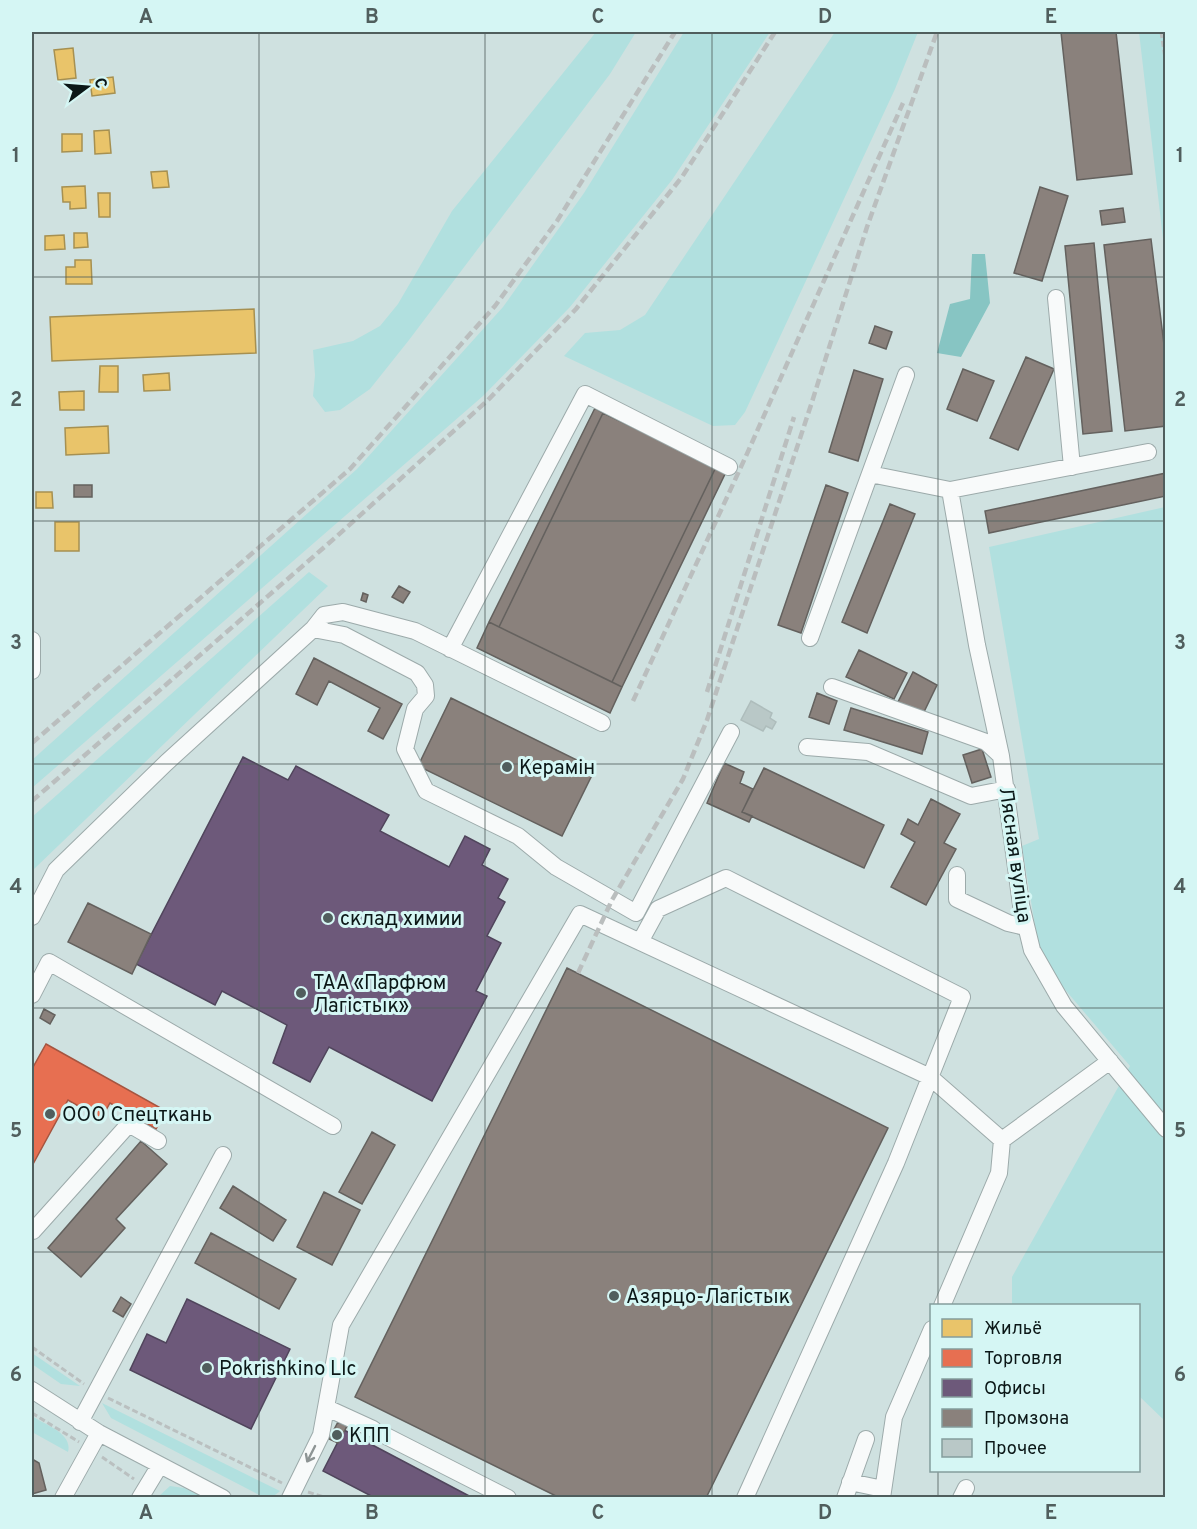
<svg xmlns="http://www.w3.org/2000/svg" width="1197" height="1529" font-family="Overpass,sans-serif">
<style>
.green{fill:#b1e0df}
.water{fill:#87c5c3}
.homes{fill:#e9c46a;stroke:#a69051;stroke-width:1.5}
.shops{fill:#e76f51;stroke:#a55540;stroke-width:1.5}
.offices{fill:#6d597a;stroke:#50455c;stroke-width:1.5}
.industry{fill:#8a817c;stroke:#64615e;stroke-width:1.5}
.building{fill:#b9c8c7;stroke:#aebdbc;stroke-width:1.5}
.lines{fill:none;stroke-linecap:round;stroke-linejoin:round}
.minor-casing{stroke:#9caaaa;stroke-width:18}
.path{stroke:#bac0c0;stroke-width:3;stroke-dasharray:6 3;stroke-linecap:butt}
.minor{stroke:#f8fafa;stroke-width:16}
.rail{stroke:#babebe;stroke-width:4.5;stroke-dasharray:9 4.5;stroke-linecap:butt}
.oneway{stroke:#8d9494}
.grid{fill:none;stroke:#505e5d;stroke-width:1.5;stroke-opacity:0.55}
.poi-dot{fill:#505e5d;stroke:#d5f6f4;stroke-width:2}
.labels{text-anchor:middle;stroke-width:6;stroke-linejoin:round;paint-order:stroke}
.poi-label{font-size:20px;fill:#0b1717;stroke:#d5f6f4;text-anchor:start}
.street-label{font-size:20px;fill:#0b1717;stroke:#d5f6f4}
.neatline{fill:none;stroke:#505e5d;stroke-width:2}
.grid-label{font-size:20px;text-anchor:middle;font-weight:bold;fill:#505e5d}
</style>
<rect width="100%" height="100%" fill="#cfe1e0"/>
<path class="green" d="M596 32H636L610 74 409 340 370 389 340 410 325 412 313 396 315 375 313 350 353 341 380 326 398 304 452 211Z
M684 32H770L672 180 570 307 483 396 32 788V760L357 469 503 307 584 193Z
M835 32H918L895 89 745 412 735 425 713 426 564 356 585 333 620 330 645 315Z
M1139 32H1165V256Z
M1165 507V1421L1139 1396 1138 1306 1012 1305V1277L1130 1066 1056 979 1038 944 1022 846 1039 839 989 547Z
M309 572 328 586 32 871V817Z
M32 1353 80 1386 61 1384 32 1364Z
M102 1403 280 1491 279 1492 272 1497H263L111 1418Z
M32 1416C45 1425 73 1433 68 1452L32 1432Z
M170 1486 184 1488 203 1497H158Z"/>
<path class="water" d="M972 254H985L990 303 961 357 937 353 950 304 970 299Z"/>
<path class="homes" d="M73 48 76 78 58 80 54 50Z
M113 77 115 93 92 96 90 80Z
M109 130 111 153 95 154 94 131Z
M62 134H82V151L62 152Z
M167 171 169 187 153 188 151 172Z
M85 186 86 208 70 209V202H63L62 187Z
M98 193H110V217H99Z
M74 233H87L88 247 74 248Z
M64 235 65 249 45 250V236Z
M75 260H91L92 284H66V267H75Z
M254 309 256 353 52 361 50 317Z
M100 366H118V392H99Z
M169 373 170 390 144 391 143 375Z
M84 391V410H60L59 392Z
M108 426 109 453 66 455 65 428Z
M36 492H52L53 508H36Z
M55 522H79V551H55Z"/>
<path class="shops" d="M46 1044 166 1111 156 1129 110 1103 101 1119 68 1100 32 1166V1069Z"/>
<path class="offices" d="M243 757 288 780 296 766 389 815 380 831 449 867 465 836 490 849 482 865 508 879 498 898 505 902 487 936 501 943 476 991 487 996 432 1101 329 1047 310 1082 273 1063 287 1025 222 991 215 1005 136 964Z
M187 1299 290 1349 251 1429 130 1370 147 1334 166 1343Z
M344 1430 473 1498H375L323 1471Z"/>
<path class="industry" d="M1061 32H1116L1132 174 1077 180Z
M1040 187 1068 196 1042 281 1014 273Z
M1123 208 1125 222 1102 225 1100 211Z
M1151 239 1166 361V426L1125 431 1104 245Z
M1094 243 1112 431 1083 434 1065 246Z
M875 326 892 332 886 349 869 343Z
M1026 357 1054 369 1018 450 990 438Z
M963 369 994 381 977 421 947 409Z
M854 370 883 379 858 461 829 452Z
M595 408 603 413 499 627 489 622Z
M603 413 716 467 612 682 499 627Z
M716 467 726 472 622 687 612 682Z
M1166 473V496L989 533 985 511Z
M74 485H92V497H74Z
M826 485 848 493 801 633 778 625Z
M890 504 915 514 867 633 842 622Z
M399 586 410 592 403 603 392 597Z
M363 593 368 595 366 602 361 600Z
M489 622 622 687 610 713 477 648Z
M859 650 907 673 894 699 846 677Z
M314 658 402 704 383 739 368 731 380 708 329 681 317 705 296 694Z
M913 672 937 685 922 716 897 704Z
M817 693 837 701 829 724 809 717Z
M451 698 595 769 562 836 418 766Z
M851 708 928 732 922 754 844 730Z
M982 749 991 777 972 783 963 755Z
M724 763 744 772 740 783 753 789 742 812 752 816 749 822 707 803Z
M764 768 884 825 864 868 742 812Z
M931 799 960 814 944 843 956 849 926 905 891 887 915 842 901 834 908 819 918 825Z
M88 903 151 934 132 974 68 942Z
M567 968 888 1128 706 1498H560L355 1397Z
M44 1009 55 1015 50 1024 40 1018Z
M372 1132 395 1145 362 1204 339 1192Z
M141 1141 167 1164 116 1219 125 1228 81 1277 48 1248Z
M233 1186 286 1220 273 1241 220 1208Z
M324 1192 360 1210 332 1265 297 1247Z
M211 1233 296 1279 279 1309 195 1263Z
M121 1297 131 1304 123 1317 113 1311Z
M338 1422 347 1426 338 1443 329 1439Z
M32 1459 39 1463 46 1490 32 1494Z"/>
<path class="building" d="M751 701 772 713 770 718 776 722 772 729 766 726 763 731 741 720Z"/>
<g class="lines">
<defs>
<path id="minor" d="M1056 298 1072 467
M1148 452 950 490 977 645 1001 756 1021 905 1032 950 1064 1006 1166 1129
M870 474 950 490
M313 629 344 635 417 673 425 685 426 696 415 709 405 749 426 791 518 836 556 867 636 913 731 732
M810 638 906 375
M32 640V671
M450 649 585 394 729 467
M832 687 986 742 1001 756
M807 747 868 752 971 796 1007 789
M957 875V899L1008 923 1025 927
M32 917 56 870 166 763 313 629 324 615 343 612 415 631 602 723
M640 942 658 909 726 878 962 997 896 1163 745 1498
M32 995 49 962 333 1126
M32 1230 33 1231 129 1124 158 1141
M942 1306 999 1173 1002 1140 1110 1061
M32 1390 99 1433 223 1498
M327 1408 373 1429
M80 1422 223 1155
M386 1436 508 1498
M850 1482 883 1489
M63 1498 99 1433
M140 1498 160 1465
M290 1498 321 1435 341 1325 580 914 930 1077 1002 1140
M845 1498 866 1439
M882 1498 894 1417 932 1329
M961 1498 966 1488"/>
</defs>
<use href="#minor" class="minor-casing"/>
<path class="path" d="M1161 32 1166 65
M32 1347 84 1384
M108 1398 282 1483
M32 1413 79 1442
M102 1457 134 1479
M308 1492 327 1498"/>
<use href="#minor" class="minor"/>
<path class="rail" d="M707 692 794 417
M633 701 746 456 903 103
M32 743 350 469 495 306 557 221 675 32
M32 801 336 537 487 401 576 309 682 177 775 32
M578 973 612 900 683 779 707 720 811 405 867 227 937 32"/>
</g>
<defs><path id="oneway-shaft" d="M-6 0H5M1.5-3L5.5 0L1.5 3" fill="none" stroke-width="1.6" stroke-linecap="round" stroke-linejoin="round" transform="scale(1.5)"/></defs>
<use class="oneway" href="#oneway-shaft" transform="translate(311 1454) rotate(117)"/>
<path class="grid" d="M259 32V1498M485 32V1498M712 32V1498M938 32V1306M32 277H1166M32 521H1166M32 764H1166M32 1008H1166M32 1252H1166M938 1470V1498"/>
<g class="poi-dot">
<circle cx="507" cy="767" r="6"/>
<circle cx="328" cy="918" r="6"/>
<circle cx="301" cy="993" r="6"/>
<circle cx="50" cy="1114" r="6"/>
<circle cx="614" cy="1296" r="6"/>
<circle cx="207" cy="1368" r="6"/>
<circle cx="337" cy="1435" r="6"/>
</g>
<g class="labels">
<g class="poi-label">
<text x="519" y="774">Керамін</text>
<text x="340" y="925">склад химии</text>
<text x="313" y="989">ТАА «Парфюм<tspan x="313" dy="23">Лагістык»</tspan></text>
<text x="62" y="1121">ООО Спецткань</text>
<text x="626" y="1303">Азярцо-Лагістык</text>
<text x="219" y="1375">Pokrishkino Llc</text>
<text x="349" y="1442">КПП</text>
</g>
<g class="street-label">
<text transform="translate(1016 855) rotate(82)" y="7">Лясная вуліца</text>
</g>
</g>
<rect width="1197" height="1529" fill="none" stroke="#d5f6f4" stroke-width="66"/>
<rect x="930" y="1304" width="210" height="168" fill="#d5f6f4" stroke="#849d9c" stroke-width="1.5"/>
<rect x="942" y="1319" width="30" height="18" fill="#e9c46a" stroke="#849d9c" stroke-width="1.5"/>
<text x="984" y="1334" font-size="18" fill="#0b1717">Жильё</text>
<rect x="942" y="1349" width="30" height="18" fill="#e76f51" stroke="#849d9c" stroke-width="1.5"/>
<text x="984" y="1364" font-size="18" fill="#0b1717">Торговля</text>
<rect x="942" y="1379" width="30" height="18" fill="#6d597a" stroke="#849d9c" stroke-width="1.5"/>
<text x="984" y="1394" font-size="18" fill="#0b1717">Офисы</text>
<rect x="942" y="1409" width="30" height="18" fill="#8a817c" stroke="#849d9c" stroke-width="1.5"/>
<text x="984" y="1424" font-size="18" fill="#0b1717">Промзона</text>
<rect x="942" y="1439" width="30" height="18" fill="#b9c8c7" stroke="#849d9c" stroke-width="1.5"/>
<text x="984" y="1454" font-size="18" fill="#0b1717">Прочее</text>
<g transform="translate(87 87) rotate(74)" stroke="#d5f6f4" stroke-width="4.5" paint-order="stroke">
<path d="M0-4.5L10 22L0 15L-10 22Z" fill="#0b1717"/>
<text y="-9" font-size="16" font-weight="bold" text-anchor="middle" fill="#0b1717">С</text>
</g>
<rect x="33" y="33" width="1131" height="1463" class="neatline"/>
<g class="grid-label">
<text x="146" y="23">A</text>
<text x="372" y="23">B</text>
<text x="598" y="23">C</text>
<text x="825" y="23">D</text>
<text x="1051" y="23">E</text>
<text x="16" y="162">1</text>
<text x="1180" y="162">1</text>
<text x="16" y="406">2</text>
<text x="1180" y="406">2</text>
<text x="16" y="649">3</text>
<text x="1180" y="649">3</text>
<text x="16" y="893">4</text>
<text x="1180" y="893">4</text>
<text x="16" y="1137">5</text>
<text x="1180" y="1137">5</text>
<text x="16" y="1381">6</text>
<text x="1180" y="1381">6</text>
<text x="146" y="1519">A</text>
<text x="372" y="1519">B</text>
<text x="598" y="1519">C</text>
<text x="825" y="1519">D</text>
<text x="1051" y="1519">E</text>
</g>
</svg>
